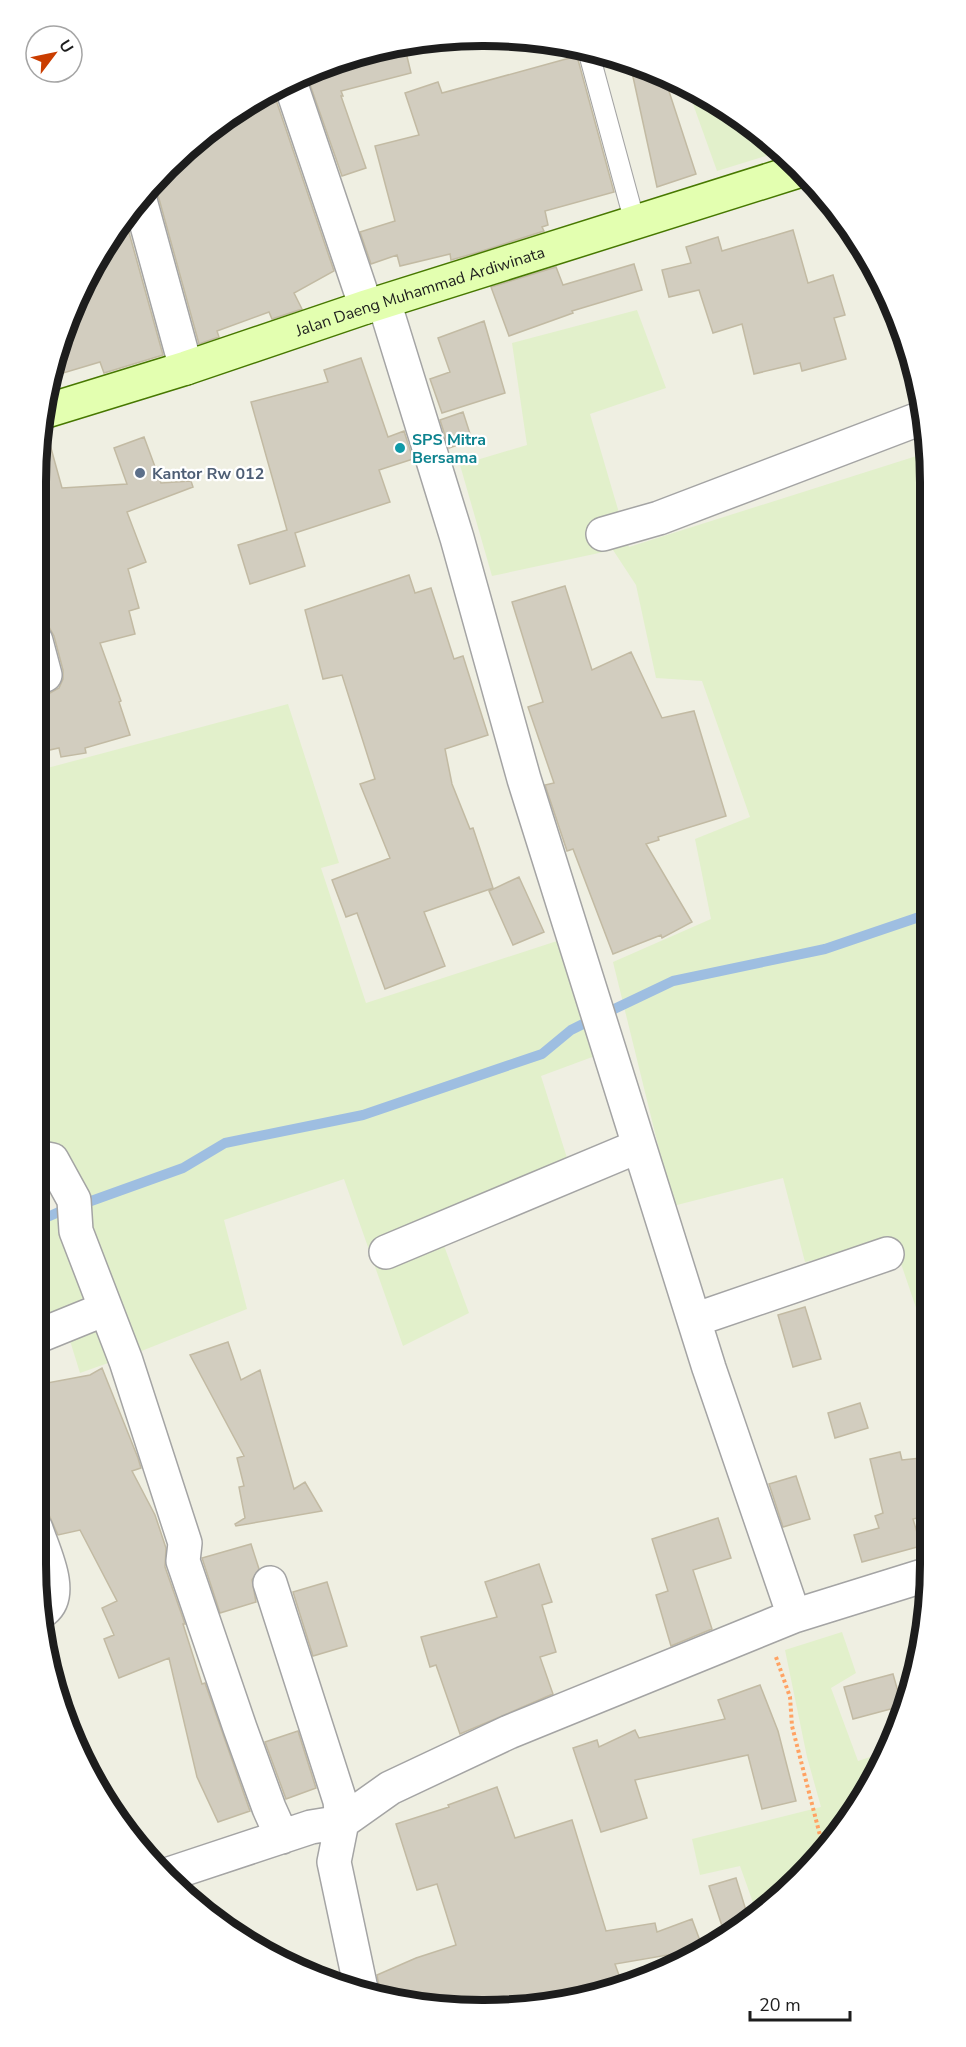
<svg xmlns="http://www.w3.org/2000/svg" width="966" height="2047" font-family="'Nunito Sans',sans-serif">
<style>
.farmland{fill:#e2f0cb}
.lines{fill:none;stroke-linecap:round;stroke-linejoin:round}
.stream{stroke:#9ebee1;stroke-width:10}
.building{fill:#d2cdbf;stroke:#c2baa3;stroke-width:1.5}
.service-casing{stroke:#a4a4a4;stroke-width:22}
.minor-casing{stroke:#a4a4a4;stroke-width:36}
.secondary-casing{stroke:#477800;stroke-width:36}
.path{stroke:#ffa263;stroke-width:4;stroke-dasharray:3 3;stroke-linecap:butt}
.service{stroke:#fff;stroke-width:20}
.minor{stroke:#fff;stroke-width:33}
.secondary{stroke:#e3ffb0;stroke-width:33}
.culture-dot{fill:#0f9aa8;stroke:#fff;stroke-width:2}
.service-dot{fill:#5c6f8a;stroke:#fff;stroke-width:2}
.labels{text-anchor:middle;stroke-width:4.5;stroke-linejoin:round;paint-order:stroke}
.street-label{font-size:16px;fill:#1d1d1d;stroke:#fff}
.culture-label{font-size:16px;font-weight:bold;fill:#0d838f;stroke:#fff;text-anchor:start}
.service-label{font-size:16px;font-weight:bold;fill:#4e5e75;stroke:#fff;text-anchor:start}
.rim{fill:none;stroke:#1d1d1d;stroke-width:8}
</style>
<rect width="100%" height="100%" fill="#efefe2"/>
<path class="farmland" d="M688 90 755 128 779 152 717 171Z
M637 310 666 388 590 414 629 547 926 453 929 1346 894 1243 805 1262 783 1178 673 1206 613 962 711 919 695 839 750 817 702 681 656 678 636 585 613 550 492 576 460 465 527 445 512 343Z
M288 704 339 863 321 868 366 1003 557 941 595 1056 541 1076 568 1161 433 1216 469 1313 403 1346 344 1179 224 1220 247 1309 139 1352 80 1373 63 1318 36 1329V1228L82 1205 36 1150V771Z
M842 1632 856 1673 831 1688 858 1761 885 1752 819 1859 756 1911 740 1866 700 1875 692 1839 821 1807 807 1757 785 1650Z"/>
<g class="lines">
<path class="stream" d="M610 1011 673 981 825 949 928 914
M80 1205 183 1168 225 1143 363 1115 542 1054 571 1030 587 1022
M36 1222 68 1208"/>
</g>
<path class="building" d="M404 44 411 73 341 91 343 96H341L366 168 342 176 306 73 395 45Z
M577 56 614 192 545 211 548 225 542 227 544 231 479 252 451 260 450 254 400 266 397 255 371 264 360 232 395 221 375 146 419 135 405 93 438 82 442 93Z
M630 63 654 70 664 76 696 174 657 187Z
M273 91 334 271 294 293 302 309 272 319 269 312 217 331 219 337 199 344 158 195 152 186 167 167 234 112Z
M125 218 163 355 104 373 100 362 50 377 70 312 111 235Z
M793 230 808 283 833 275 845 315 834 318 846 359 802 371 800 363 754 374 742 324 713 333 699 290 669 297 662 270 691 263 686 247 718 237 722 251Z
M634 264 642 290 572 311 573 313 509 336 491 287 556 267 563 285Z
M484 321 505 393 442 413 430 379 450 372 438 338Z
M361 358 388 437 404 431 413 459 379 470 390 502 295 533 305 566 250 584 238 545 287 530 251 402 328 382 324 370Z
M463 412 472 440 449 448 440 420Z
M41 430H46L62 488 127 484 114 448 144 437 161 483 191 481 193 487 127 512 146 562 128 569 139 608 129 611 135 634 100 643 121 701 119 702 130 735 85 748 86 753 61 757 59 748 36 753V691L41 693H50L59 688 63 679V670L54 636 49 627 41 623H36V483Z
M409 575 415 593 431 588 454 659 463 656 488 735 445 749 452 784 470 829 473 828 493 888 424 912 445 966 385 989 357 913 346 917 332 880 390 858 360 784 375 779 342 675 323 679 305 610Z
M565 586 592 670 631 652 662 718 694 711 726 816 658 837 659 840 646 844 692 922 662 938 661 935 613 954 573 849 567 851 545 785 554 783 528 707 543 702 512 602Z
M519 877 544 932 513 945 489 891Z
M805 1307 821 1359 793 1367 778 1315Z
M228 1342 241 1380 260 1370 294 1489 305 1482 322 1511 236 1526 235 1524 245 1518 239 1487 244 1486 237 1458 244 1456 190 1355Z
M102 1368 138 1458 141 1468 132 1471 155 1515 166 1548 165 1567 185 1624H183L202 1684 205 1683 250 1811 218 1822 197 1777 169 1658 119 1678 104 1639 114 1635 102 1608 117 1601 80 1530 58 1535 49 1515 40 1511 36 1494V1385L90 1375Z
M860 1403 868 1428 835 1438 828 1413Z
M900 1452 902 1460 930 1457V1515L913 1519 921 1546 862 1562 854 1535 879 1528 875 1516 883 1513 870 1459Z
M796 1476 810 1519 783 1527 769 1484Z
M718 1518 731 1558 693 1570 712 1629 671 1646 656 1595 668 1591 652 1539Z
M251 1544 259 1569 252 1580 256 1602 220 1613 202 1558Z
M539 1564 552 1602 542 1605 556 1652 540 1657 553 1694 460 1734 436 1665 430 1667 421 1637 497 1617 485 1582Z
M327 1582 347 1646 313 1656 293 1592Z
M893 1674 902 1706 853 1719 844 1687Z
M760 1685 778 1731 796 1801 762 1809 748 1755 635 1780 647 1818 601 1832 573 1748 597 1740 599 1747 635 1730 639 1738 725 1719 718 1700Z
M298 1731 316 1788 286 1799 265 1742Z
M497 1787 515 1838 572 1820 606 1931 655 1923 657 1932 692 1919 703 1949 615 1964 620 1978 542 2007 396 2002 378 1996 379 1986 377 1975 416 1958 456 1945 437 1884 417 1890 396 1824 449 1807 448 1805Z
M736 1878 748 1917 722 1926 709 1886Z"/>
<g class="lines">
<defs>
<path id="service" d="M588 50 635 223"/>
<path id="minor" d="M290 82 366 307
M140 200 186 368
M384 302 457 538 524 779 709 1368 794 1616
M603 534 659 518 924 417
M36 641 45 675
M36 1157 52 1160 74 1200 76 1231 126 1361 185 1543 183 1561 240 1728 269 1808 282 1837
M386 1252 639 1146
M694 1320 887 1254
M36 1337 105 1309
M36 1529C43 1551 65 1593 44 1610
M166 1875 311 1827 342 1822 340 1801 270 1583
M361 1989 334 1862 342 1822 390 1788 509 1732 794 1616 929 1574"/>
<g id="secondary">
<path id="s1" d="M43 412 186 368 366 307 798 171"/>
</g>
</defs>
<use href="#service" class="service-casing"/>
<use href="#minor" class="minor-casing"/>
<use href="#secondary" class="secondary-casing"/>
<path class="path" d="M776 1657 790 1697 792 1726 824 1851"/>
<use href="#service" class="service"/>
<use href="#minor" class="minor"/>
<use href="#secondary" class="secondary"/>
</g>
<circle class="culture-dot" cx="400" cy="448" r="6"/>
<circle class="service-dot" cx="140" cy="473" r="6"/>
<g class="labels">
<g class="street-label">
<text dy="6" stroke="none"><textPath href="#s1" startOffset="396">Jalan Daeng Muhammad Ardiwinata</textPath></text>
</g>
<g class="culture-label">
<text x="412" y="445">SPS Mitra<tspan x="412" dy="18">Bersama</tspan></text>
</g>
<g class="service-label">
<text x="152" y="479">Kantor Rw 012</text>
</g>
</g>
<path d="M0 0H966V2047H0ZM482 46H484A436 436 0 0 1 920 482V1564A436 436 0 0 1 484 2000H482A436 436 0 0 1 46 1564V482A436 436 0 0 1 482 46Z" fill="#fff" fill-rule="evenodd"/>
<path class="rim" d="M482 46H484A436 436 0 0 1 920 482V1564A436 436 0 0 1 484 2000H482A436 436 0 0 1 46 1564V482A436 436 0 0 1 482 46Z"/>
<g transform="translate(54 54) rotate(58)"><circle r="28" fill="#ffffff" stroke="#a5a5a5" stroke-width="1.5"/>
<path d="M0-4.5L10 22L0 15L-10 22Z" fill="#ca3d00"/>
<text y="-9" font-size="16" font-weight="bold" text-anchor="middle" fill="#1d1d1d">U</text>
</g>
<path d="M750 2011v9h100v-9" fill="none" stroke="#1d1d1d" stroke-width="3"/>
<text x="759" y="2011" font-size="18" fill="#1d1d1d" stroke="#ffffff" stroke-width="4.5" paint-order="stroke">20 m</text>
</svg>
